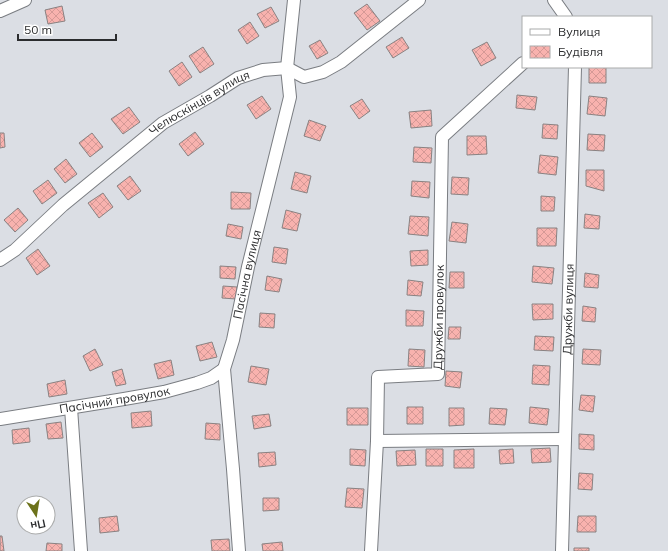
<svg xmlns="http://www.w3.org/2000/svg" width="668" height="551" font-family="Mulish,sans-serif">
<style>
.building{fill:url(#building-cross-hatch);stroke:#898282}
.lines{fill:none;stroke-linecap:round;stroke-linejoin:round}
.minor-casing{stroke:#7a7d82;stroke-width:14}
.minor{stroke:#fff;stroke-width:12}
.labels{text-anchor:middle;stroke-width:4;stroke-linejoin:round;paint-order:stroke}
.street-label{font-size:12px;fill:#2b2c2e;stroke:#fff}
</style>
<defs>
<pattern id="building-cross-hatch" width="8" height="8" patternUnits="userSpaceOnUse"><rect width="8" height="8" fill="#f8b2ae"/><path d="M0 0l8 8M0 8l8-8" fill="none" stroke="#d59996"/></pattern>
</defs>
<rect width="100%" height="100%" fill="#dbdee4"/>
<path class="building" d="M367 4 380 21 367 30 354 13Z
M62 6 65 21 48 24 45 10Z
M271 7 279 21 265 28 257 14Z
M250 22 259 36 247 44 238 30Z
M402 37 409 48 393 58 386 47Z
M320 40 328 53 317 59 309 46Z
M487 42 496 58 481 66 472 50Z
M203 47 214 64 200 73 189 56Z
M182 62 192 77 179 86 169 71Z
M589 67H606V83H589Z
M517 95 537 97 535 110 516 108Z
M262 96 271 109 256 119 247 105Z
M589 96 607 98 605 116 587 114Z
M362 99 370 111 359 119 350 106Z
M129 107 140 122 123 134 111 119Z
M431 110 432 126 411 128 409 112Z
M309 120 326 126 320 141 304 136Z
M543 124 558 125 557 139 542 138Z
M195 132 204 144 188 156 179 144Z
M0 133H4L5 147 0 148Z
M92 133 103 147 90 157 79 143Z
M588 134 605 135 604 151 587 150Z
M467 136H486L487 154 467 155Z
M414 147 432 148 431 163 413 162Z
M540 155 558 157 556 175 538 173Z
M66 159 77 174 65 183 54 169Z
M586 170H604V191L586 186Z
M295 172 311 176 307 193 291 189Z
M130 176 141 191 128 200 117 186Z
M452 177 469 178 468 195 451 194Z
M48 180 57 193 42 204 33 191Z
M412 181 430 182 429 198 411 196Z
M231 192 251 193 250 209H231Z
M103 193 113 207 99 218 88 203Z
M541 196 555 197 554 211H541Z
M18 208 28 220 15 232 4 220Z
M286 210 301 214 297 231 282 228Z
M585 214 600 216 599 229 584 228Z
M410 216 429 217 428 236 408 234Z
M452 222 468 224 466 243 449 241Z
M228 224 243 227 241 239 226 236Z
M537 228H557L556 246H537Z
M274 247 288 249 286 264 272 262Z
M38 249 50 266 37 275 26 258Z
M428 250V265L411 266 410 251Z
M220 266 236 267 235 279 220 278Z
M533 266 554 268 552 284 532 282Z
M450 272H464V288H449Z
M585 273 599 275 598 288 584 287Z
M267 276 282 279 279 292 265 290Z
M408 280 423 282 421 296 407 295Z
M223 286 237 287 236 299 222 298Z
M532 304H553V319L533 320Z
M583 306 596 308 595 322 582 321Z
M406 310 424 311 423 326H406Z
M260 313 275 314 274 328 259 327Z
M449 327H461L460 339H448Z
M535 336 554 337 553 351 534 350Z
M212 342 217 357 200 361 196 346Z
M95 349 103 365 90 371 83 356Z
M409 349 425 350 424 367 408 366Z
M583 349 601 350 600 365 582 364Z
M171 360 174 375 158 379 154 364Z
M533 365 550 366 549 385 532 384Z
M251 366 269 369 266 385 248 382Z
M122 369 126 384 116 386 112 372Z
M446 371 462 372 460 388 445 386Z
M65 380 67 394 49 397 47 384Z
M581 395 595 396 593 412 579 410Z
M407 407H423V424H407Z
M530 407 549 409 547 425 529 423Z
M347 408H368V425H347Z
M449 408H464V425L449 426Z
M490 408 507 409 505 425 489 424Z
M151 411 152 426 132 428 131 413Z
M269 414 271 426 254 429 252 416Z
M61 422 63 438 48 439 46 424Z
M206 423 220 424V440L205 439Z
M29 428 30 442 13 444 12 430Z
M579 434 594 435V450L579 449Z
M550 448 551 462 532 463 531 449Z
M350 449 366 450 365 466 350 465Z
M426 449H443V466H426Z
M474 449V468H454V450Z
M513 449 514 463 500 464 499 450Z
M415 450 416 465 397 466 396 451Z
M275 452 276 465 259 467 258 453Z
M579 473 593 474 592 490 578 489Z
M347 488 364 489 362 508 345 507Z
M263 498H279V510L263 511Z
M117 516 119 531 100 533 99 518Z
M578 516H596V532H577Z
M0 536H2L4 551H0Z
M229 539 230 551H212L211 540Z
M282 542 283 551H263L262 544Z
M47 543 62 544V551H46Z
M574 548H589V551H574Z"/>
<g class="lines">
<defs>
<g id="minor">
<path d="M554 0 566 17"/>
<path d="M0 11 25 0"/>
<path id="s1" d="M0 260 15 250 63 205 163 123 210 96 238 78 263 70 287 68 304 77 323 72 341 62 419 0"/>
<path d="M71 408 81 551"/>
<path id="s2" d="M0 419 124 399 164 392 197 383 211 378 224 369"/>
<path d="M377 441 565 439"/>
<path id="s3" d="M239 551 233 469 224 369 233 340 248 267 290 97 287 68 294 0"/>
<path id="s4" d="M371 551 377 441 378 377 438 374 442 137 523 63"/>
<path id="s5" d="M562 551 575 67"/>
</g>
</defs>
<use href="#minor" class="minor-casing"/>
<use href="#minor" class="minor"/>
</g>
<g class="labels">
<g class="street-label">
<text dy="4" stroke="none"><textPath href="#s1" startOffset="255">Челюскінців вулиця</textPath></text>
<text dy="4" stroke="none"><textPath href="#s3" startOffset="280">Пасічна вулиця</textPath></text>
<text dy="4" stroke="none"><textPath href="#s5" startOffset="242">Дружби вулиця</textPath></text>
<text dy="4" stroke="none"><textPath href="#s4" startOffset="291">Дружби провулок</textPath></text>
<text dy="4" stroke="none"><textPath href="#s2" startOffset="116">Пасічний провулок</textPath></text>
</g>
</g>
<rect x="522" y="16" width="130" height="52" fill="#ffffff" stroke="#aaabab"/>
<rect x="530" y="29" width="20" height="6" fill="#ffffff" stroke="#aaabab"/>
<text x="558" y="36" font-size="12" fill="#2b2c2e">Вулиця</text>
<rect x="530" y="46" width="20" height="12" fill="url(#building-cross-hatch)" stroke="#aaabab"/>
<text x="558" y="56" font-size="12" fill="#2b2c2e">Будівля</text>
<g transform="translate(36 515) rotate(168)"><circle r="19" fill="#ffffff" stroke="#aaabab"/>
<path d="M0-3L7 15L0 10L-7 15Z" fill="#6c721a"/>
<text y="-6" font-size="11" font-weight="bold" text-anchor="middle" fill="#2b2c2e">Пн</text>
</g>
<path d="M18 34v6h98v-6" fill="none" stroke="#2b2c2e" stroke-width="2"/>
<text x="24" y="34" font-size="12" fill="#2b2c2e" stroke="#ffffff" stroke-width="3" paint-order="stroke">50 m</text>
</svg>
